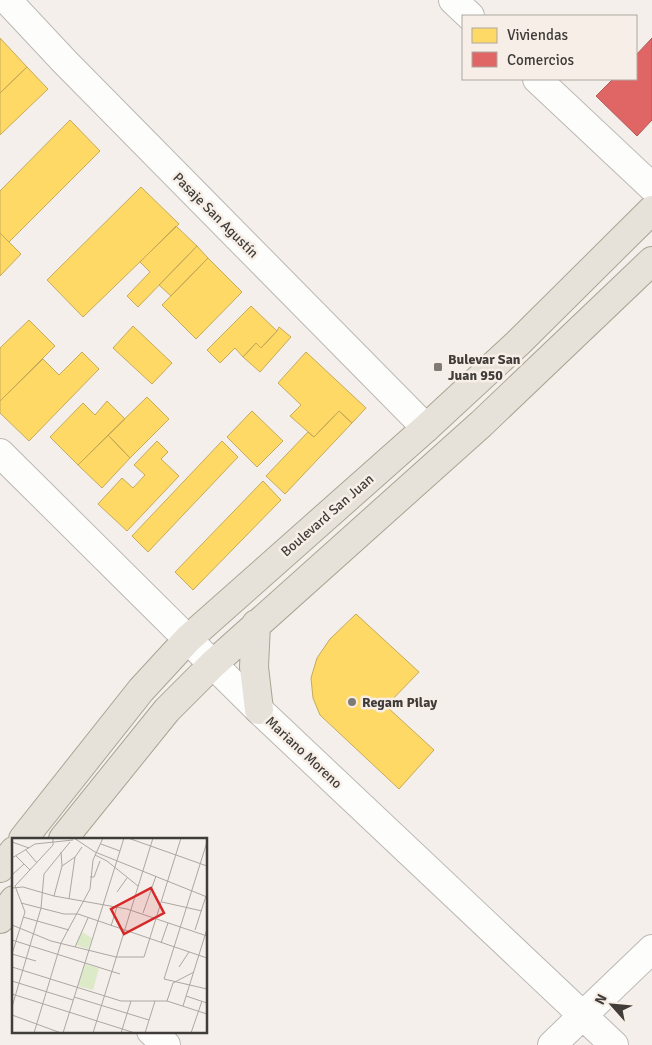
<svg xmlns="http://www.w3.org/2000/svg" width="652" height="1045" font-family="Signika,sans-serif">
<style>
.homes{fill:#ffd966;stroke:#c5aa58}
.shops{fill:#e06666;stroke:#b05958}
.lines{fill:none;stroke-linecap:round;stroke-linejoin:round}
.minor-casing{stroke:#bbb8b5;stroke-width:30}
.major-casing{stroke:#aaa493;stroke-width:30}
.minor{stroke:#fdfdfc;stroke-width:28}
.major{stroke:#e6e2d9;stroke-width:28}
.poi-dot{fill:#7e7b77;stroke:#f7efe7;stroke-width:2}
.labels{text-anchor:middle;stroke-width:5;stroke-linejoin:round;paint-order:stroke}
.street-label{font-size:14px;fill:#3f3c39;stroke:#f7efe7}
.poi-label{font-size:14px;font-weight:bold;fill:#3f3c39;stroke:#f7efe7;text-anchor:start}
.inset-road{fill:none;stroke:#aca7a3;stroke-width:1}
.view{fill:#d62828;fill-opacity:0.15;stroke:#d62828;stroke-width:2.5}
.inset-edge{fill:none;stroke:#3f3c39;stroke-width:2.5}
</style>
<rect width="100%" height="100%" fill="#f4efea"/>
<path class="homes" d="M0 38 27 67 0 93Z
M27 67 48 89 0 135V93Z
M70 120 100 151 9 242 0 233V191Z
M141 187 179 224 83 317 47 280Z
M176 226 197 246 138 307 127 296 150 272 140 262Z
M0 233 21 254 0 276Z
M197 246 208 258 171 296 159 285Z
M208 258 242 292 196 339 162 305Z
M251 306 277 331 261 348 256 343 243 357 235 348 220 363 207 350Z
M29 320 55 346 0 401V348Z
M133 326 172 363 152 384 113 348Z
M279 327 291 337 260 372 243 357 256 343 261 348 277 331Z
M82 352 99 369 29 441 0 413V401L43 359 59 375Z
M306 352 366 408 352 423 339 411 314 437 290 416 301 405 278 383Z
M147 397 169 419 130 458 108 435Z
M107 401 125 419 78 465 50 437 83 403 95 415Z
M252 411 283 441 257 467 227 437Z
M339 411 352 423 285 494 266 476 308 432 314 437Z
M108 435 130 458 102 488 78 465Z
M157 441 168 452 161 459 179 476 127 531 98 504 122 478 133 488 145 475 134 465Z
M222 441 238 457 148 552 132 536Z
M263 481 281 500 193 590 175 572Z
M356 614 419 672 386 706 434 750 399 789 320 715 313 698 311 678 317 658 330 639Z"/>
<path class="shops" d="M652 38V120L637 136 596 96 613 79H636V55Z"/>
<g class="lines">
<defs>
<path id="minor" d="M7 0 65 62 426 428
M453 0 470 16
M537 79 652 187
M0 453 259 710 614 1045
M151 1031 166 1045
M552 1045 652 949"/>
<path id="major" d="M256 624 254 667 259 710
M23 839 141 690 188 639 426 428 518 343 652 210
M63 839 167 710 213 664 481 424 652 261
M0 868 14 851
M0 919 14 900"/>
</defs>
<use href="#minor" class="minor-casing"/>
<use href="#major" class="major-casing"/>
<use href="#minor" class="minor"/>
<use href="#major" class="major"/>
</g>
<g class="poi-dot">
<rect x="433" y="362" width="10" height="10" rx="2.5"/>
<circle cx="352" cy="702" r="5"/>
</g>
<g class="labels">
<g class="street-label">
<text transform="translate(216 215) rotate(45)" y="5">Pasaje San Agustín</text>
<text transform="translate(327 515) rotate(-41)" y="5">Boulevard San Juan</text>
<text transform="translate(304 752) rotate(43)" y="5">Mariano Moreno</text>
</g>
<g class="poi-label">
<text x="448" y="364">Bulevar San<tspan x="448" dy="16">Juan 950</tspan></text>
<text x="362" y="707">Regam Pilay</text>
</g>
</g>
<g transform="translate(12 838)">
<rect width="195" height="195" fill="#f4efea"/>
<path d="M70 94 80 100 76 111 64 107ZM73 126 87 130 81 152 66 148Z" fill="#ddeac7"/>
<path class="inset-road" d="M62 0 83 14 195 59M116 0 195 28M0 4 17 10M195 4 152 141 195 151M89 6 108 13M14 12 25 25M83 17 95 23 126 48M4 18 18 32M0 20 23 6 61 2M50 28 63 19M0 37 12 26M78 39H82L88 23M0 50 11 49 42 58 115 71 195 98M105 54 115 40M42 58 50 28 49 14M57 61 63 19 70 9M150 64 190 73M9 65 52 76H66L195 120M131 75 144 38M11 79 57 92M0 87 39 103 104 119H132L169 0M99 88 105 69M183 92 194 58M0 102 108 136M149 105 156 85M63 109 76 80M0 116 13 74 3 48 41 7V0M0 116 24 123M0 129 109 163H155L195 176M167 129 177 114M0 143 61 162M0 156 123 195M174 158 195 165M62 159 137 182M155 163 161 145 182 134M171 168 195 91M0 169 29 70 32 36 58 4M0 177 49 195M22 195 49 105 78 51 81 22 91 0M51 195 112 0M81 195 141 0M109 195 119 163M133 195 143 163M179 195 190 163"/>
<path class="view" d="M139 50 152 75 112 96 99 71Z"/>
<rect width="195" height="195" class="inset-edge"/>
</g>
<rect x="462" y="15" width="175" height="65" fill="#f7efe7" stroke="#ada7a1"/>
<rect x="472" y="28" width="25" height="15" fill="#ffd966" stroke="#ada7a1"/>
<text x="507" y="40" font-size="15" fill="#3f3c39">Viviendas</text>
<rect x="472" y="52" width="25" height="15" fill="#e06666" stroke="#ada7a1"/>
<text x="507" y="65" font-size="15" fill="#3f3c39">Comercios</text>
<g transform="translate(612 1005) rotate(297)" stroke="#f7efe7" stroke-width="4" paint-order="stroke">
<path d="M0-4L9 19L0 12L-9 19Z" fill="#3f3c39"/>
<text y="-8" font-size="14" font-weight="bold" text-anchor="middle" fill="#3f3c39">N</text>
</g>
</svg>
